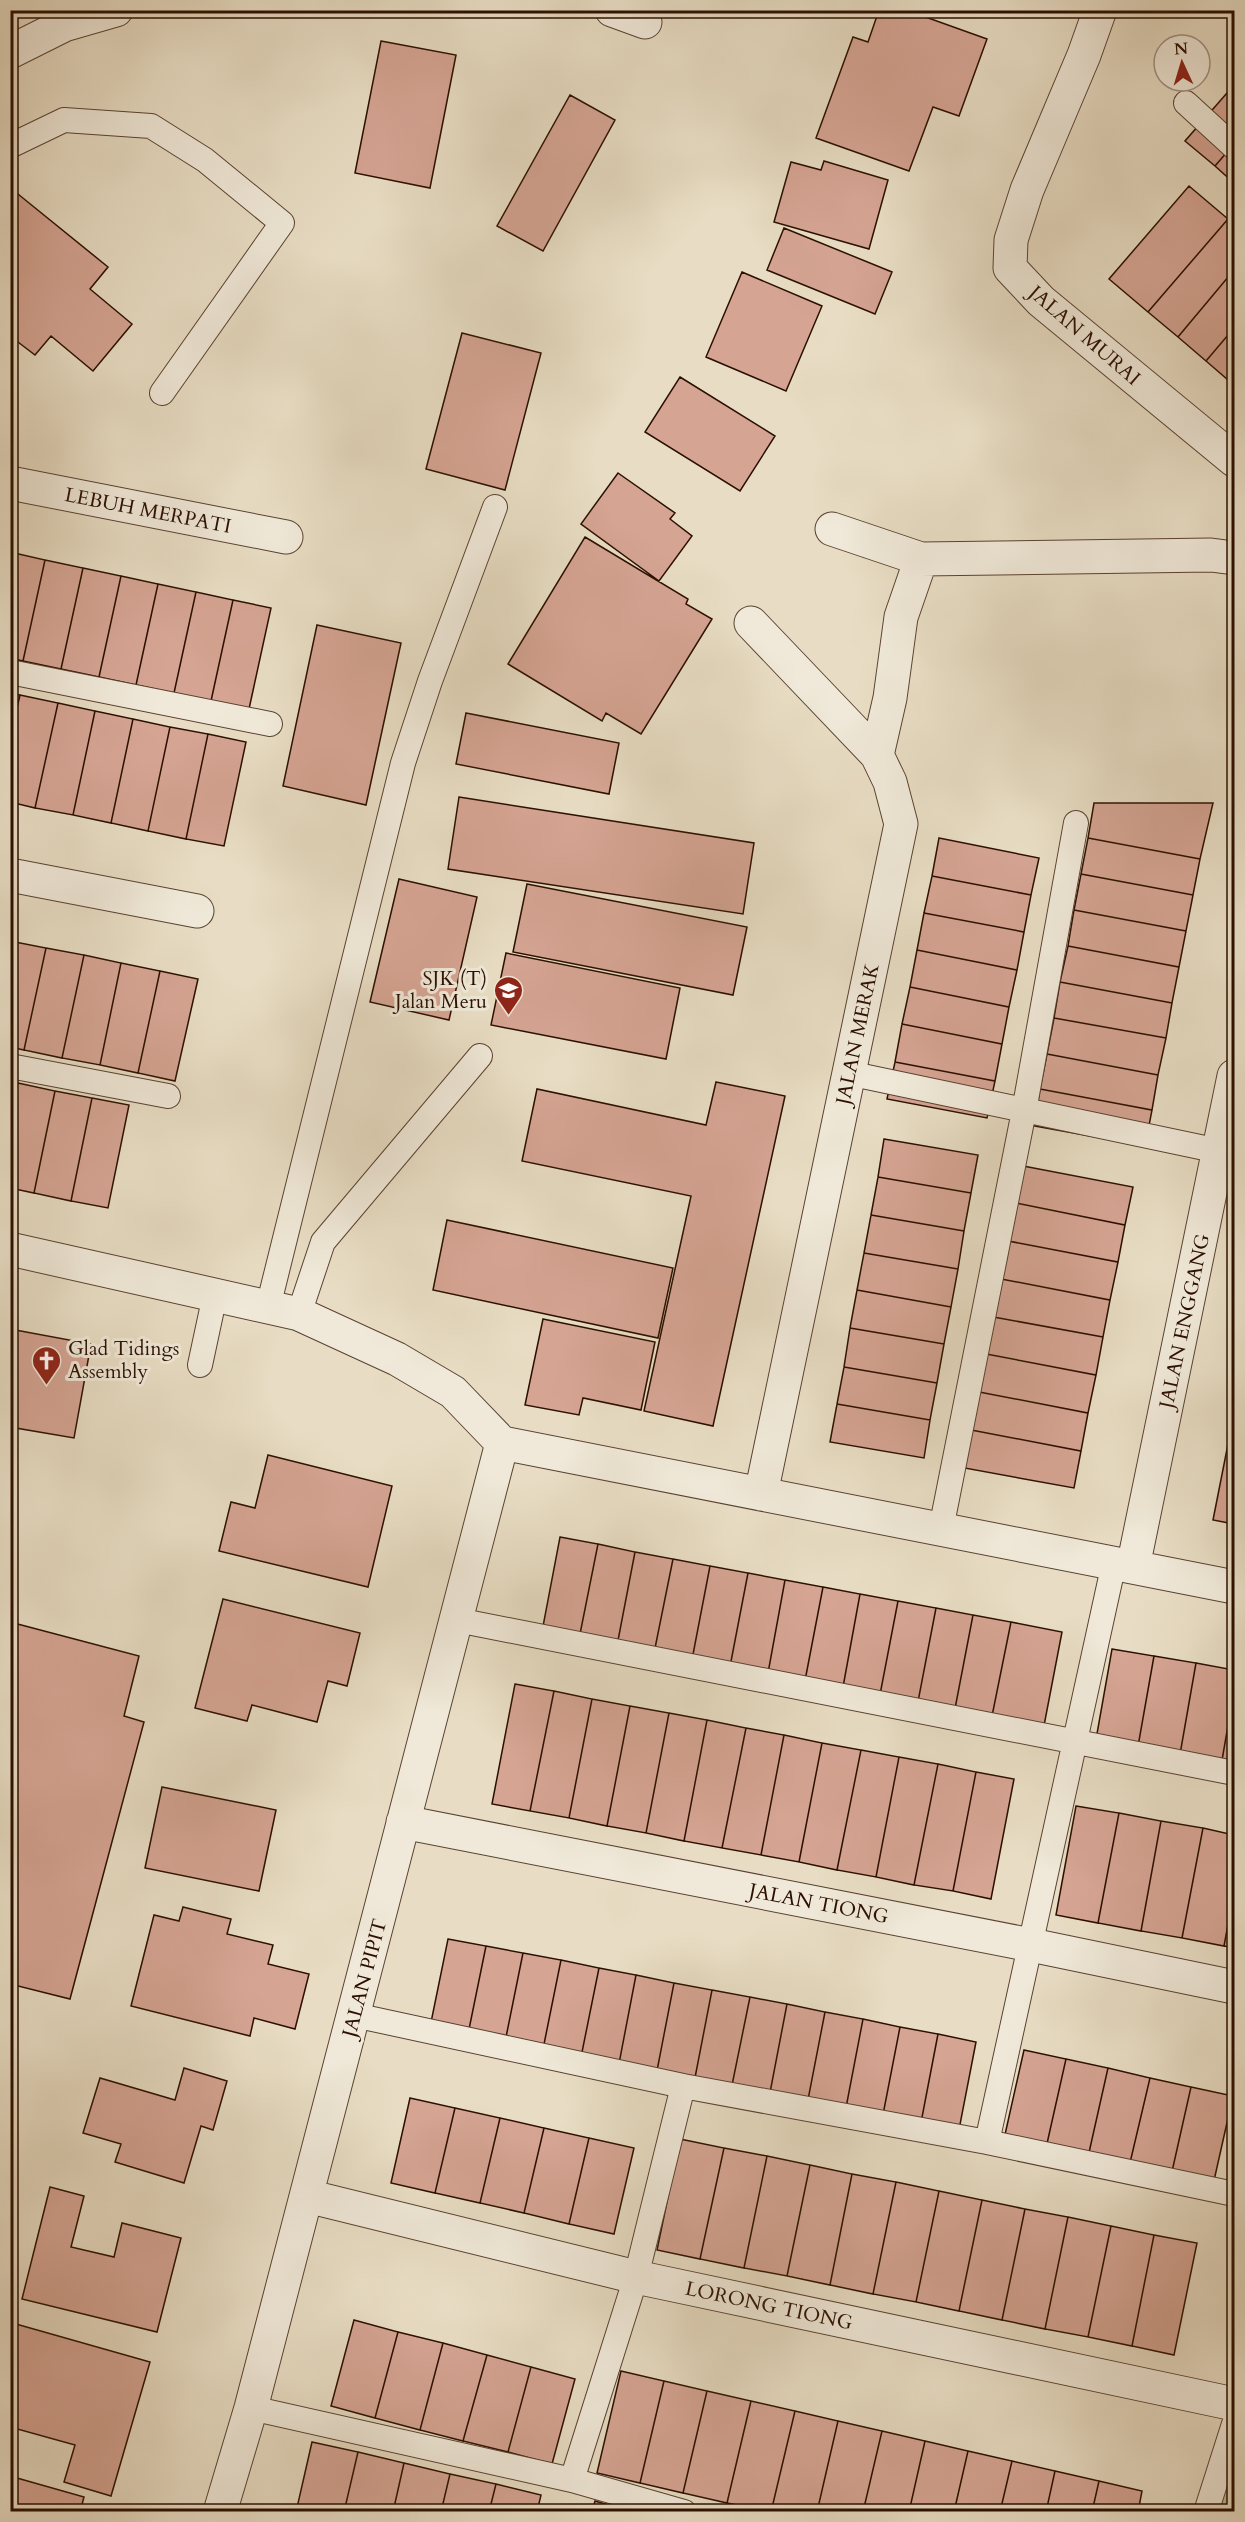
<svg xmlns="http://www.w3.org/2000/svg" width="1245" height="2522" font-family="Cardo,serif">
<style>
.green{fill:#b3c296;stroke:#6f684b;stroke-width:1.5}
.building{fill:#d5a493;stroke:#2b0f00;stroke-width:1.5}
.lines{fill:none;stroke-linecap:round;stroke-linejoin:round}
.service-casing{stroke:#5a4231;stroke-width:26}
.minor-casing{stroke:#5a4231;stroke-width:35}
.service{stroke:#f0e9d9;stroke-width:24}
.minor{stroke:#f0e9d9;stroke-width:33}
.labels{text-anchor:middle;stroke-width:6;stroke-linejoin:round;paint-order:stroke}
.street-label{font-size:20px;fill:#2b0f00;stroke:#f0e9d9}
.poi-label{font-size:20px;fill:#2b0f00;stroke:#f0e9d9;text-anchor:end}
</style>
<rect width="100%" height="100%" fill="#e8ddc4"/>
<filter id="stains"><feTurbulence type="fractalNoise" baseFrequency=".00333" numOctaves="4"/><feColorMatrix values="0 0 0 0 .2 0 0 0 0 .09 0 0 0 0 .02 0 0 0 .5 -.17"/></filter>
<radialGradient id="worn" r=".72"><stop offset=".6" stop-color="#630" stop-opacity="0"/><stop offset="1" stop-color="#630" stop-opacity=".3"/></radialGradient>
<path class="green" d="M1234 2429V2511H1214Z"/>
<path class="building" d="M879 10H906L987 39 959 116 933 107 909 171 816 138 853 37 868 42Z
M381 41 456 55 430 188 355 173Z
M1234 85V144L1215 166 1185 141Z
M570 95 615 120 543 251 497 226Z
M1234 144V183L1215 166Z
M824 161 888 180 869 249 774 222 791 162 821 170Z
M1189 186 1228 219 1148 312 1109 279Z
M13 190 108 267 90 289 132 324 93 371 51 336 35 355 10 336V193Z
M1228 219 1234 225V270L1178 337 1148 312Z
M784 228 892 272 875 314 767 270Z
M1234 270V328L1206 361 1178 337Z
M742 272 822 306 786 391 706 357Z
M1234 328V385L1206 361Z
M462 333 541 353 505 490 426 469Z
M680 377 775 436 740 491 645 432Z
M618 473 675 513 670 519 692 536 659 581 581 524Z
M585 537 688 599 686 604 712 619 641 734 606 713 602 721 508 664Z
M10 552 45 560 23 661 10 658Z
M45 560 83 568 61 669 23 661Z
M83 568 121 576 99 677 61 669Z
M121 576 158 584 136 685 99 677Z
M158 584 196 592 174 693 136 685Z
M196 592 233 600 211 701 174 693Z
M233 600 271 608 249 709 211 701Z
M317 625 401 643 366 805 283 786Z
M10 693 20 695 10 738Z
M20 695 58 703 35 808 10 802V738Z
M58 703 95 711 73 815 35 808Z
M95 711 133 719 111 823 73 815Z
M466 713 619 743 609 794 456 764Z
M133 719 170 727 148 831 111 823Z
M170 727 208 734 186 839 148 831Z
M208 734 246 742 224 846 186 839Z
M459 797 754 843 743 914 448 869Z
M1094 803H1213L1200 859 1088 838Z
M939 838 1039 858 1031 895 932 876Z
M1088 838 1200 859 1193 895 1081 874Z
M1081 874 1193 895 1186 931 1074 910Z
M932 876 1031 895 1024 932 924 913Z
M399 879 477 897 449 1020 370 1002Z
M527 884 747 927 733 995 513 952Z
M1074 910 1186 931 1179 967 1068 946Z
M924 913 1024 932 1017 970 917 950Z
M10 941 46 948 24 1050 10 1047Z
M1068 946 1179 967 1172 1003 1060 982Z
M46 948 84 955 62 1058 24 1050Z
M917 950 1017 970 1009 1007 910 987Z
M506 953 680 988 666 1059 491 1025Z
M84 955 121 963 100 1065 62 1058Z
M121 963 160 971 138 1073 100 1065Z
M160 971 198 979 175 1081 138 1073Z
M1060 982 1172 1003 1166 1038 1054 1018Z
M910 987 1009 1007 1002 1044 902 1024Z
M1054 1018 1166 1038 1158 1075 1047 1054Z
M902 1024 1002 1044 995 1081 895 1062Z
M1047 1054 1158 1075 1152 1110 1040 1089Z
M895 1062 995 1081 987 1118 887 1099Z
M10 1081 18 1083 10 1117Z
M716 1082 785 1096 713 1426 644 1411 691 1196 522 1161 537 1089 706 1125Z
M18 1083 55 1091 34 1193 10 1188V1117Z
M1040 1089 1152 1110 1145 1146 1034 1126Z
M55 1091 92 1098 71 1201 34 1193Z
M92 1098 129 1105 108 1208 71 1201Z
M884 1139 978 1155 971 1193 878 1177Z
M1018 1165 1133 1187 1125 1225 1011 1202Z
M878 1177 971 1193 964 1231 871 1215Z
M1011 1202 1125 1225 1118 1262 1003 1240Z
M871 1215 964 1231 958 1269 864 1253Z
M447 1220 673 1268 658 1338 433 1290Z
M1003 1240 1118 1262 1110 1300 996 1278Z
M864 1253 958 1269 951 1307 857 1290Z
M996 1278 1110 1300 1103 1337 988 1316Z
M857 1290 951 1307 944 1344 850 1328Z
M988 1316 1103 1337 1096 1375 981 1353Z
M543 1319 655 1342 641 1410 583 1398 579 1415 525 1405Z
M850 1328 944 1344 937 1383 844 1367Z
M10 1329 91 1344 74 1438 10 1427Z
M981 1353 1096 1375 1088 1413 974 1391Z
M844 1367 937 1383 930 1420 837 1404Z
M974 1391 1088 1413 1081 1451 966 1429Z
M837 1404 930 1420 924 1458 830 1442Z
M966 1429 1081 1451 1074 1488 959 1467Z
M1229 1439 1234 1440V1524L1213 1520Z
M268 1455 392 1486 368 1587 219 1551 231 1502 255 1508Z
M560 1537 598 1544 577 1649 540 1642Z
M598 1544 635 1552 615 1656 577 1649Z
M635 1552 673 1559 652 1663 615 1656Z
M673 1559 710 1566 690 1670 652 1663Z
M710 1566 748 1573 728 1677 690 1670Z
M748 1573 785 1580 766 1684 728 1677Z
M785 1580 823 1587 803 1691 766 1684Z
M823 1587 860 1594 841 1698 803 1691Z
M860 1594 898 1601 878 1705 841 1698Z
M223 1599 360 1633 347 1686 328 1681 317 1722 252 1705 247 1721 195 1708Z
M898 1601 936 1608 916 1712 878 1705Z
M936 1608 973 1615 953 1719 916 1712Z
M973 1615 1011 1622 990 1726 953 1719Z
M10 1622 139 1656 124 1716 144 1722 70 1999 10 1984Z
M1011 1622 1062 1632 1042 1736 990 1726Z
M1112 1649 1154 1656 1137 1752 1095 1745Z
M1154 1656 1196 1663 1179 1760 1137 1752Z
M1196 1663 1234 1670V1691L1221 1766 1179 1760Z
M515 1684 554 1691 530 1811 492 1804Z
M554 1691 592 1699 569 1818 530 1811Z
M1234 1691V1769L1221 1766Z
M592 1699 630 1706 607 1826 569 1818Z
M630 1706 669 1713 646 1833 607 1826Z
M669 1713 707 1720 684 1841 646 1833Z
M707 1720 746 1728 722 1848 684 1841Z
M746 1728 784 1735 761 1855 722 1848Z
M784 1735 822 1743 799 1862 761 1855Z
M822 1743 861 1750 837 1870 799 1862Z
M861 1750 899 1757 876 1877 837 1870Z
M899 1757 938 1764 914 1885 876 1877Z
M938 1764 976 1772 953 1891 914 1885Z
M976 1772 1014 1779 991 1899 953 1891Z
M162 1787 276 1810 259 1891 145 1868Z
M1076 1806 1119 1813 1098 1923 1056 1915Z
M1119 1813 1161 1821 1141 1931 1098 1923Z
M1161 1821 1203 1828 1182 1938 1141 1931Z
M1203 1828 1234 1835V1892L1224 1946 1182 1938Z
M1234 1892V1948L1224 1946Z
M183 1907 231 1919 227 1934 273 1945 268 1964 309 1974 295 2029 254 2018 250 2036 131 2006 154 1915 179 1921Z
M448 1939 486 1946 466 2044 428 2037Z
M486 1946 523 1953 503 2052 466 2044Z
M523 1953 561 1960 541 2059 503 2052Z
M561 1960 599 1968 579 2067 541 2059Z
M599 1968 636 1975 617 2074 579 2067Z
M636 1975 674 1983 655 2081 617 2074Z
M674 1983 712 1990 693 2088 655 2081Z
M712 1990 750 1997 730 2095 693 2088Z
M750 1997 787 2004 768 2103 730 2095Z
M787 2004 825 2012 806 2110 768 2103Z
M825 2012 863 2019 844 2118 806 2110Z
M863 2019 900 2027 881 2125 844 2118Z
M900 2027 938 2034 919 2133 881 2125Z
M938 2034 976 2042 957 2140 919 2133Z
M1024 2050 1066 2059 1046 2148 1004 2139Z
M1066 2059 1108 2068 1088 2157 1046 2148Z
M184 2068 227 2081 213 2130 201 2126 184 2183 115 2162 121 2144 83 2133 100 2078 175 2100Z
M1108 2068 1150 2078 1129 2167 1088 2157Z
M1150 2078 1191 2087 1171 2176 1129 2167Z
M1191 2087 1233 2096 1213 2185 1171 2176Z
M410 2098 455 2108 435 2193 391 2183Z
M455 2108 500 2118 480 2203 435 2193Z
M500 2118 544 2128 524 2213 480 2203Z
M544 2128 589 2138 569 2224 524 2213Z
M589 2138 634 2148 614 2234 569 2224Z
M680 2139 724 2148 700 2259 657 2250Z
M724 2148 767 2156 744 2268 700 2259Z
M767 2156 810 2165 787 2276 744 2268Z
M810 2165 852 2174 830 2285 787 2276Z
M852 2174 896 2182 873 2294 830 2285Z
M896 2182 939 2191 916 2302 873 2294Z
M50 2187 84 2196 71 2247 114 2257 122 2223 181 2238 157 2332 22 2299Z
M939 2191 982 2200 959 2311 916 2302Z
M982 2200 1025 2209 1002 2320 959 2311Z
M1025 2209 1068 2217 1045 2329 1002 2320Z
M1068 2217 1111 2226 1088 2337 1045 2329Z
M1111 2226 1154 2235 1132 2346 1088 2337Z
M1154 2235 1197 2243 1174 2355 1132 2346Z
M354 2320 398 2332 375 2418 331 2406Z
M16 2324 150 2362 111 2496 64 2482 75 2445 10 2427V2341Z
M398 2332 443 2343 420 2430 375 2418Z
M443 2343 487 2355 463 2441 420 2430Z
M487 2355 531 2367 508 2452 463 2441Z
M531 2367 575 2379 552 2464 508 2452Z
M621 2371 664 2381 640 2483 597 2473Z
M664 2381 707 2391 683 2493 640 2483Z
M707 2391 751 2401 727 2503 683 2493Z
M751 2401 795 2411 771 2512 727 2503Z
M795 2411 838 2421 817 2512H771Z
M838 2421 882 2431 863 2512H817Z
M882 2431 925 2441 909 2512H863Z
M925 2441 968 2451 954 2512H909Z
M312 2442 358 2452 344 2512H296Z
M968 2451 1012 2461 1000 2512H954Z
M358 2452 404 2463 393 2512H344Z
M1012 2461 1055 2471 1046 2512H1000Z
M404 2463 450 2474 441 2512H393Z
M1055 2471 1099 2481 1092 2512H1046Z
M450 2474 496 2484 489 2512H441Z
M17 2478 84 2497 80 2512H10V2499Z
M1099 2481 1142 2491 1138 2512H1092Z
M496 2484 541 2495 537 2512H489Z
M595 2501 632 2512H592Z"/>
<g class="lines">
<defs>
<path id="service" d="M1186 103 1234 147
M10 146 64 120 151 126 205 160 282 223 162 393
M10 672 270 724
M10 1066 168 1096
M848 1073 1219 1151
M268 1307 403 763 430 681 495 507
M299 1314 323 1242 480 1056
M200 1365 215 1295
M941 1529 1024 1111 1076 823
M457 1620 1234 1773
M354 2015 683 2086 987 2142 1234 2194
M987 2142 1114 1563
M251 2408 572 2480 684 2512
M572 2480 636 2277 683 2086
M1206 2512 1234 2424"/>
<path id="minor" d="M612 10 645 22
M1100 10 1084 55 1027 190 1011 240 1010 268 1041 301 1234 460
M10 52 64 25 116 10
M10 483 286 537
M832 529 921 559
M751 623 877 755 890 782 901 824 761 1494
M877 755 890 698 901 617 921 559 1211 555 1234 558
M10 875 197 911
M10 1249 299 1314 397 1359 453 1392 502 1443 1234 1587
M1133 1567 1234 1076
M403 1822 1031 1945 1234 1987
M307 2196 636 2277 1234 2404
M220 2512 251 2408 502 1443"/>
</defs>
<use href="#service" class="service-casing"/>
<use href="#minor" class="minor-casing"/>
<use href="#service" class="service"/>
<use href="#minor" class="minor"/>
</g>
<defs>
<symbol id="school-pin" viewBox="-11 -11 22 30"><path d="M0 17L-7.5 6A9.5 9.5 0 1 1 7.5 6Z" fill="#8f2418" stroke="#f0e9d9"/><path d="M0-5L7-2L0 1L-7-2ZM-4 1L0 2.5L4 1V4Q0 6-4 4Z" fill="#fff"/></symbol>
<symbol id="church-pin" viewBox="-11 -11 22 30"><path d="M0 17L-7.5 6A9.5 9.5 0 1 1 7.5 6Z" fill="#8f2418" stroke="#f0e9d9"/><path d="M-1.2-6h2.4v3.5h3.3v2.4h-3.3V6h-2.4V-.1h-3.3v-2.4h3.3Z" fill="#fff"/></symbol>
</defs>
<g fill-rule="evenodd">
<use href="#school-pin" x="492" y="974" width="33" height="45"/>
<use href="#church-pin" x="30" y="1344" width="33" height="45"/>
</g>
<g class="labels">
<g class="street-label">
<text transform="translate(1085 335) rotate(41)" y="7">JALAN MURAI</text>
<text transform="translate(148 510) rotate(11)" y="7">LEBUH MERPATI</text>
<text transform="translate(857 1034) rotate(-78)" y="7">JALAN MERAK</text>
<text transform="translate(1184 1321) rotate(-78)" y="7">JALAN ENGGANG</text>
<text transform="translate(819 1903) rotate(11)" y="7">JALAN TIONG</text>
<text transform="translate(364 1978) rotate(-75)" y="7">JALAN PIPIT</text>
<text transform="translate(769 2305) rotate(12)" y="7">LORONG TIONG</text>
</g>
<g class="poi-label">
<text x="487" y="985">SJK (T)<tspan x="487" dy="23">Jalan Meru</tspan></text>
<text x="68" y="1355" text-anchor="start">Glad Tidings<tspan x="68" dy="23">Assembly</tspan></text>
</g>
</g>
<rect width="1245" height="2522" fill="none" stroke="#e8ddc4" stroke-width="36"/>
<rect x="12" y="12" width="1221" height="2498" fill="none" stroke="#2b0f00" stroke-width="3"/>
<rect x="18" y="18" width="1209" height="2486" fill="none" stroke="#2b0f00" stroke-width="1.5"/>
<g transform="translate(1182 63) rotate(356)"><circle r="28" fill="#f0e9d9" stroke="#a19282" stroke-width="1.5"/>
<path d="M0-4.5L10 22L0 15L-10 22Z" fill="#8f2418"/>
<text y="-9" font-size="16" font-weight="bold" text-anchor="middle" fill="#2b0f00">N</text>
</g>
<rect width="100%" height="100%" filter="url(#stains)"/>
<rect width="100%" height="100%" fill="url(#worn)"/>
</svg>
